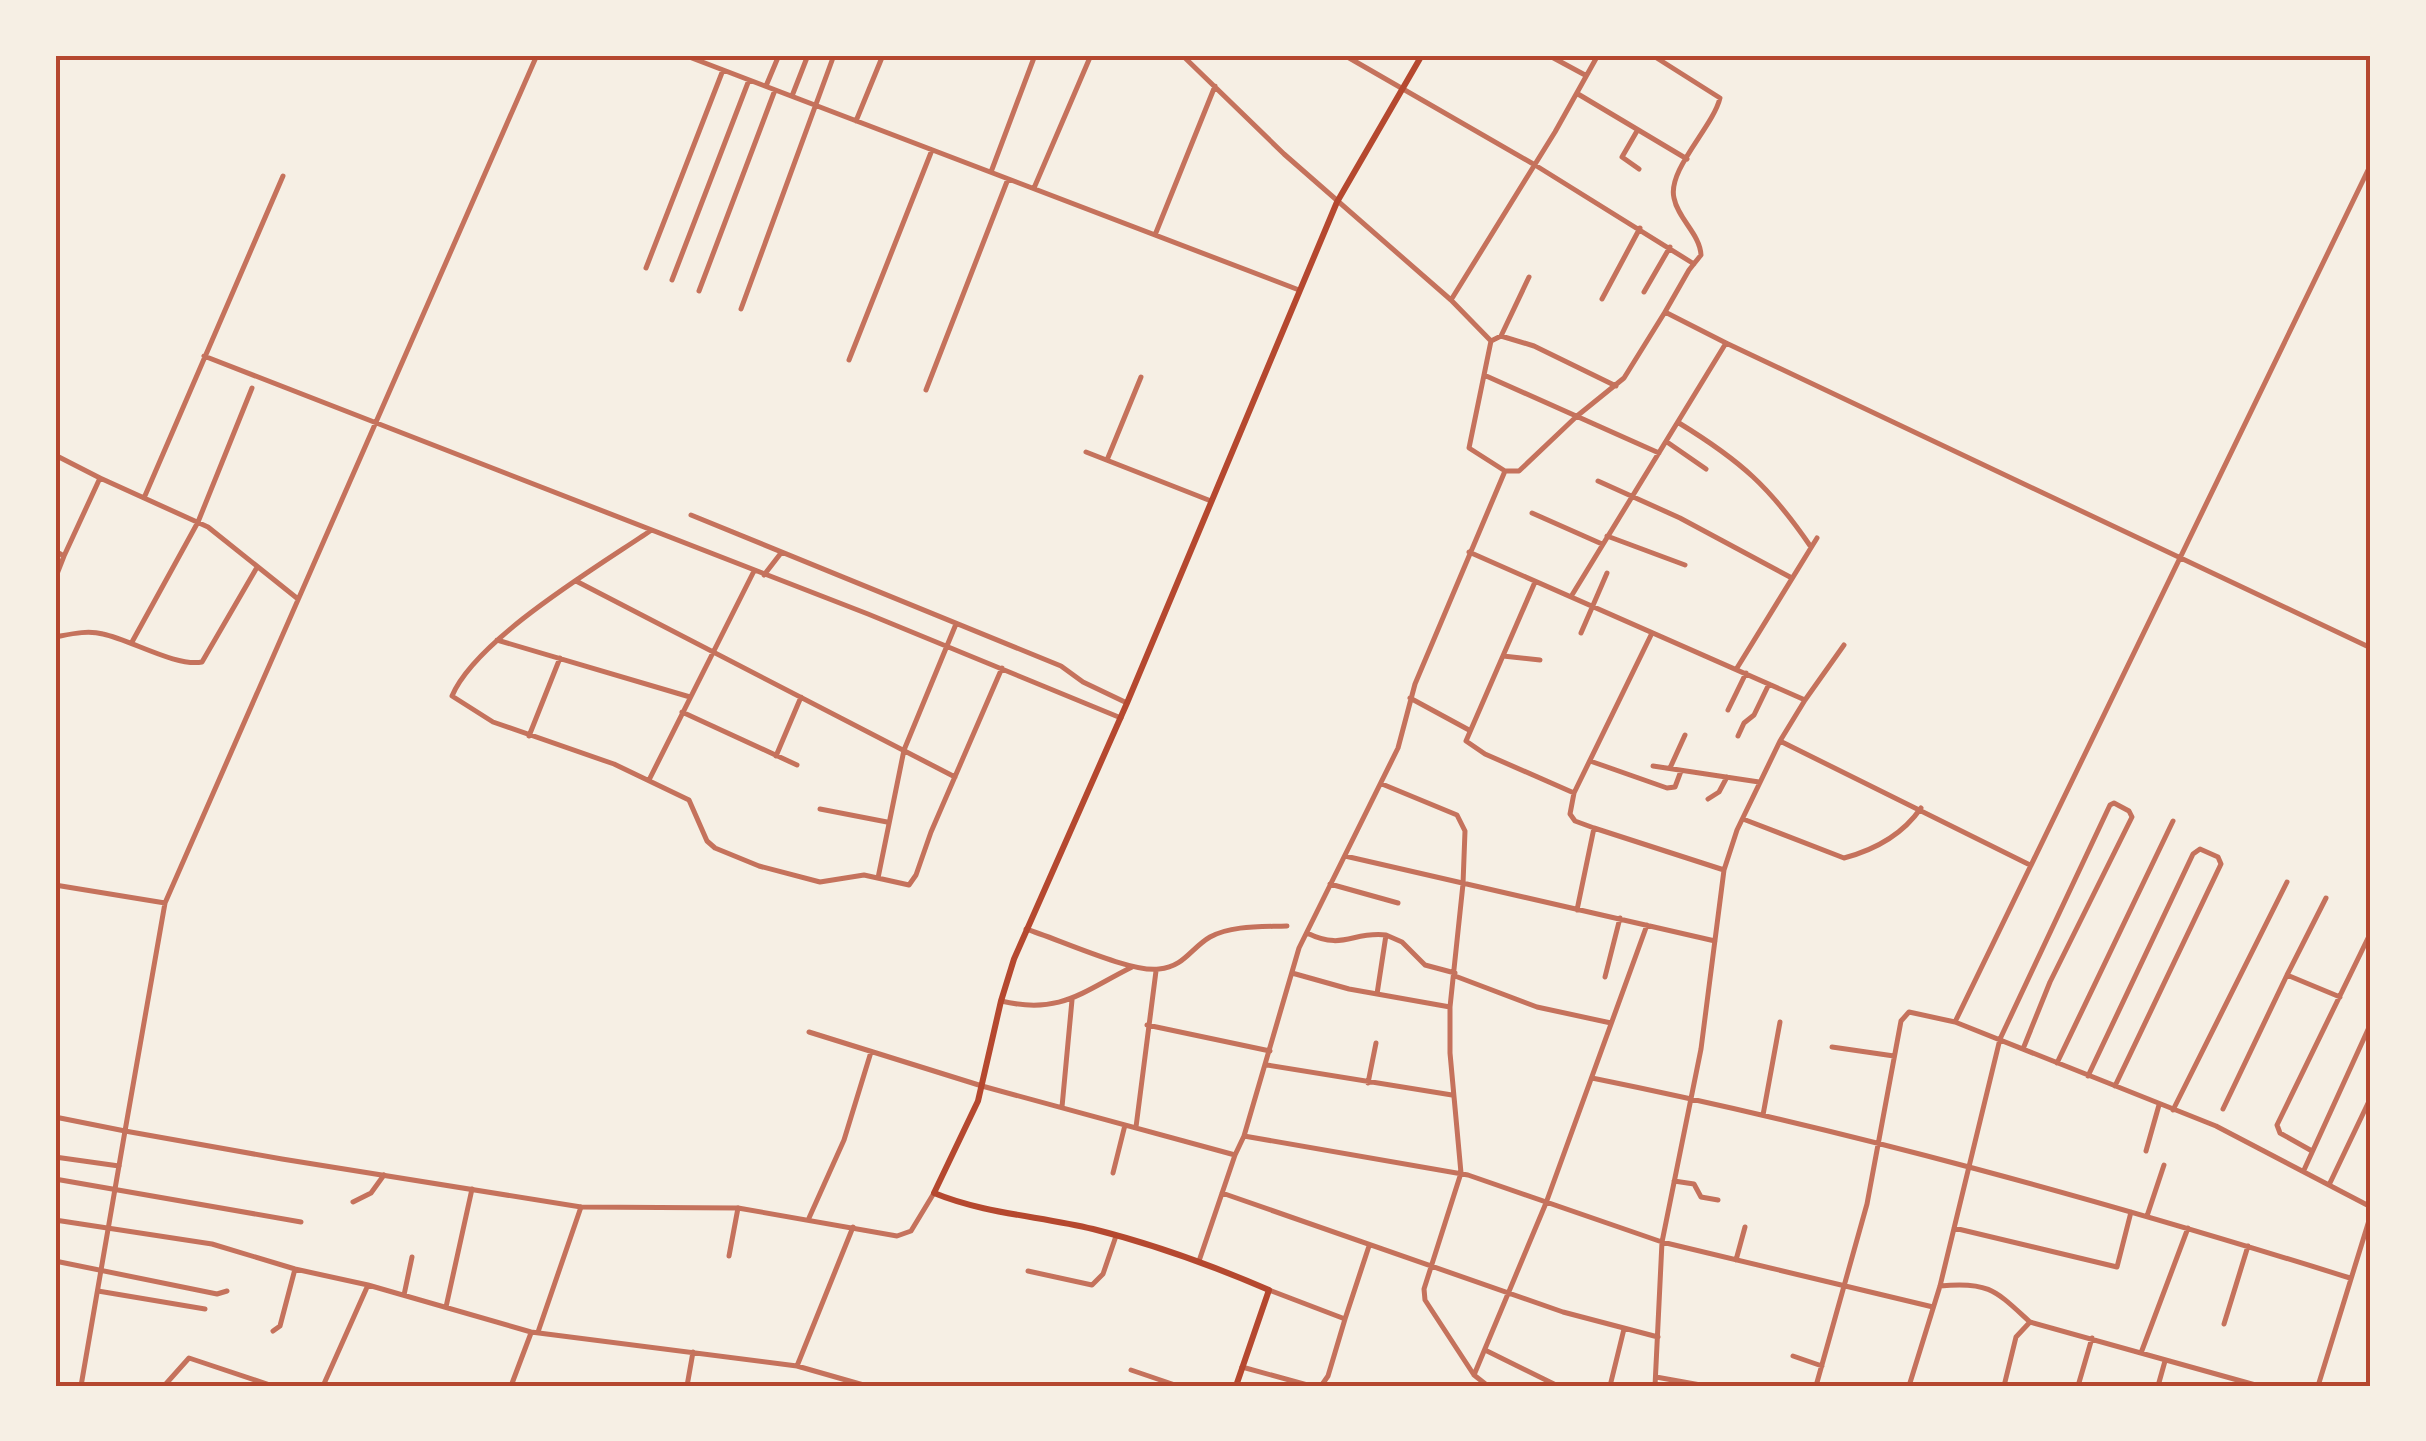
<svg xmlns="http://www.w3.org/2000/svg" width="2426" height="1441" font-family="'Fira Sans',sans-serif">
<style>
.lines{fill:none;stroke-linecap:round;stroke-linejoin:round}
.minor{stroke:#c5725c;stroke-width:5}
.tertiary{stroke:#c5725c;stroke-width:5}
.secondary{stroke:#b5482f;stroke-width:6}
.neatline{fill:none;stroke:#b5482f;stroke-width:4}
</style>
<rect width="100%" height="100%" fill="#f6efe4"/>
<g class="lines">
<path class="minor" d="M684 55 1299 290
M1182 55 1284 154 1451 300 1491 341 1469 448 1505 471H1519L1577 416 1624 378 1665 312
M1344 55 1535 165 1694 264
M1548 55 1585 75
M766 86 779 55
M1578 94 1687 159
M792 96 808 55
M856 121 883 55
M1637 131 1622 157 1639 169
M991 172 1035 55
M1034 188 1091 55
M1155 235 1215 86
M646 268 723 70
M672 280 749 80
M699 291 775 90
M1644 292 1670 247
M1602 299 1640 228
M1451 300 1555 132 1598 55
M741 309 834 55
M1501 336 1529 277
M1491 341 1501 336 1534 346 1616 386
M1726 343 2371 648
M204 356 868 614 1121 718
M849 360 932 150
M1484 375 1659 453
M926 390 1008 179
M1679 423C1741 461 1770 487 1811 547
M1667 442 1706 469
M1086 452 1211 501
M55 455 100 478
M1107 460 1141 377
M1598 481 1680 518 1790 577
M144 498 283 176
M1532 513 1602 544
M691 515 1061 666 1083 682 1127 703
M650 531C597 567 476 639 452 696L493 722 614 764 689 800 707 841 715 848 759 866 820 882 864 875 909 885 916 875 931 832 1002 668
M1607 536 1685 565
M55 551 64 556 100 478 208 527 298 599
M1469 552 1805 700
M764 575 781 553
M55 579 64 556
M576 581 955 777
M1535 582 1466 741 1485 754 1574 793
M1572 595 1726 343 1665 312 1689 270 1701 255C1700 234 1678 219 1674 198 1667 170 1713 127 1720 98L1652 55
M1581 633 1607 573
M1652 633 1574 793 1570 814 1575 821 1594 828 1724 870
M55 637C71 634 87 630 103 634 131 640 176 667 202 662L256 569
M497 640 690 697
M132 642 198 522 252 388
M1503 656 1540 660
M1737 668 1817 538
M1410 698 1469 730
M1728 710 1746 673
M682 712 797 765
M529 736 560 658
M1738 736 1744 723 1754 715 1769 684
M1780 741 2030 865
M776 756 801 697
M1590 761 1667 788 1675 787 1681 771
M1653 766 1759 782
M1670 768 1685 735
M649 780 754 571
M1382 784 1457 815 1465 831 1463 884 1450 1007V1053L1461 1173 1424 1289 1425 1300 1474 1375 1488 1386
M1708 799 1719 792 1727 777
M820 809 887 822
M1743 819 1844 858C1874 850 1903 834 1921 808
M1345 856 1715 941
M878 878 904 750 956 624
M1330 884 1398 903
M55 885 165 903
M1577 910 1594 828
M1026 929C1058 939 1131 973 1159 969 1184 967 1191 948 1210 937 1232 925 1262 927 1287 926
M1307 933C1344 951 1352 931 1386 935L1377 994
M1386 935 1402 942 1425 965 1455 973
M1292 973 1349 989 1450 1007
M2287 975 2326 898
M1455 976 1537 1007 1611 1023
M1605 977 1620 918
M1001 1001C1060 1015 1082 992 1132 967
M1955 1022 2371 164
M1147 1025 1270 1051
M809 1032 982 1086 1235 1155 1244 1136 1468 1175 1662 1242 1933 1307
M1832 1047 1894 1056
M2057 1063 2173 821
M1267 1065 1452 1095
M2088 1076 2193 854 2200 849 2218 857 2221 864 2115 1086
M1592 1078C1849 1130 2100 1200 2350 1278
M1368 1083 1376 1043
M1062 1107 1072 1000
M2223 1109 2287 975 2340 997
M2173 1110 2287 882
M1763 1115 1780 1022
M55 1117 125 1131 165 903 537 55
M1136 1127 1156 971
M1244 1136 1299 948 1398 748 1415 684 1505 471
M2146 1151 2159 1105
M2312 1151 2280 1133 2277 1125 2371 932
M55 1157 119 1166
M2304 1170 2371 1023
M1113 1173 1125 1125
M55 1179 301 1222
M1674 1181 1694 1184 1701 1197 1718 1200
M2329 1185 2371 1097
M1222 1193 1563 1312 1658 1337
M353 1202 371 1193 384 1175
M2147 1216 2164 1165
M809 1218 844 1140 871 1052
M55 1220 212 1244 295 1269 368 1285
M1954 1228 2117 1267 2131 1212
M729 1256 738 1208
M1736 1260 1745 1227
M55 1261 217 1294 227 1291
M1199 1261 1235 1155
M1028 1271 1092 1285 1103 1274 1116 1236
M1940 1286C1989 1281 1996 1291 2030 1322L2259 1386
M1269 1290 1345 1319 1328 1376 1321 1386
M98 1291 205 1309
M404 1295 412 1257
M446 1307 472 1189
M1345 1319 1369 1246
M2224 1324 2248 1246
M273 1331 280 1326 295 1269
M538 1332 581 1207
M1487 1351 1558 1386
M2141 1353 2188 1228
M1793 1356 1822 1366
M797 1366 853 1227
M1242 1367 1311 1386
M1131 1370 1178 1386
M55 1375 59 1386
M1474 1375 1546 1203 1647 925
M1656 1377 1706 1386
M164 1386 189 1358 273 1386
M323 1386 368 1285 531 1332 797 1366 867 1386
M511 1386 531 1333
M687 1386 693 1352
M1610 1386 1624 1329
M1655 1386 1662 1242 1701 1049 1724 870 1737 830 1780 741 1805 700 1844 645
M1816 1386 1867 1204 1901 1021 1909 1012 1955 1022 2216 1126 2371 1207
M1909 1386 1940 1286 2000 1039 2110 805 2114 803 2129 811 2132 817 2050 982 2023 1049
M2004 1386 2016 1337 2030 1322
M2078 1386 2092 1338
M2158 1386 2165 1361
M2318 1386 2371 1214"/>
<path class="tertiary" d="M81 1386 125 1131 282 1159 581 1207 738 1208 897 1236 911 1231 934 1193"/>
<path class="secondary" d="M1236 1386 1269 1290C1211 1265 1153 1244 1093 1229 1040 1216 985 1214 934 1193L978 1101 1001 1001 1014 959 1127 703 1337 202 1422 55"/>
</g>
<rect width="2426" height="1441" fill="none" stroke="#f6efe4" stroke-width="115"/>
<rect x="58" y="58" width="2310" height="1326" class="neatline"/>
</svg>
